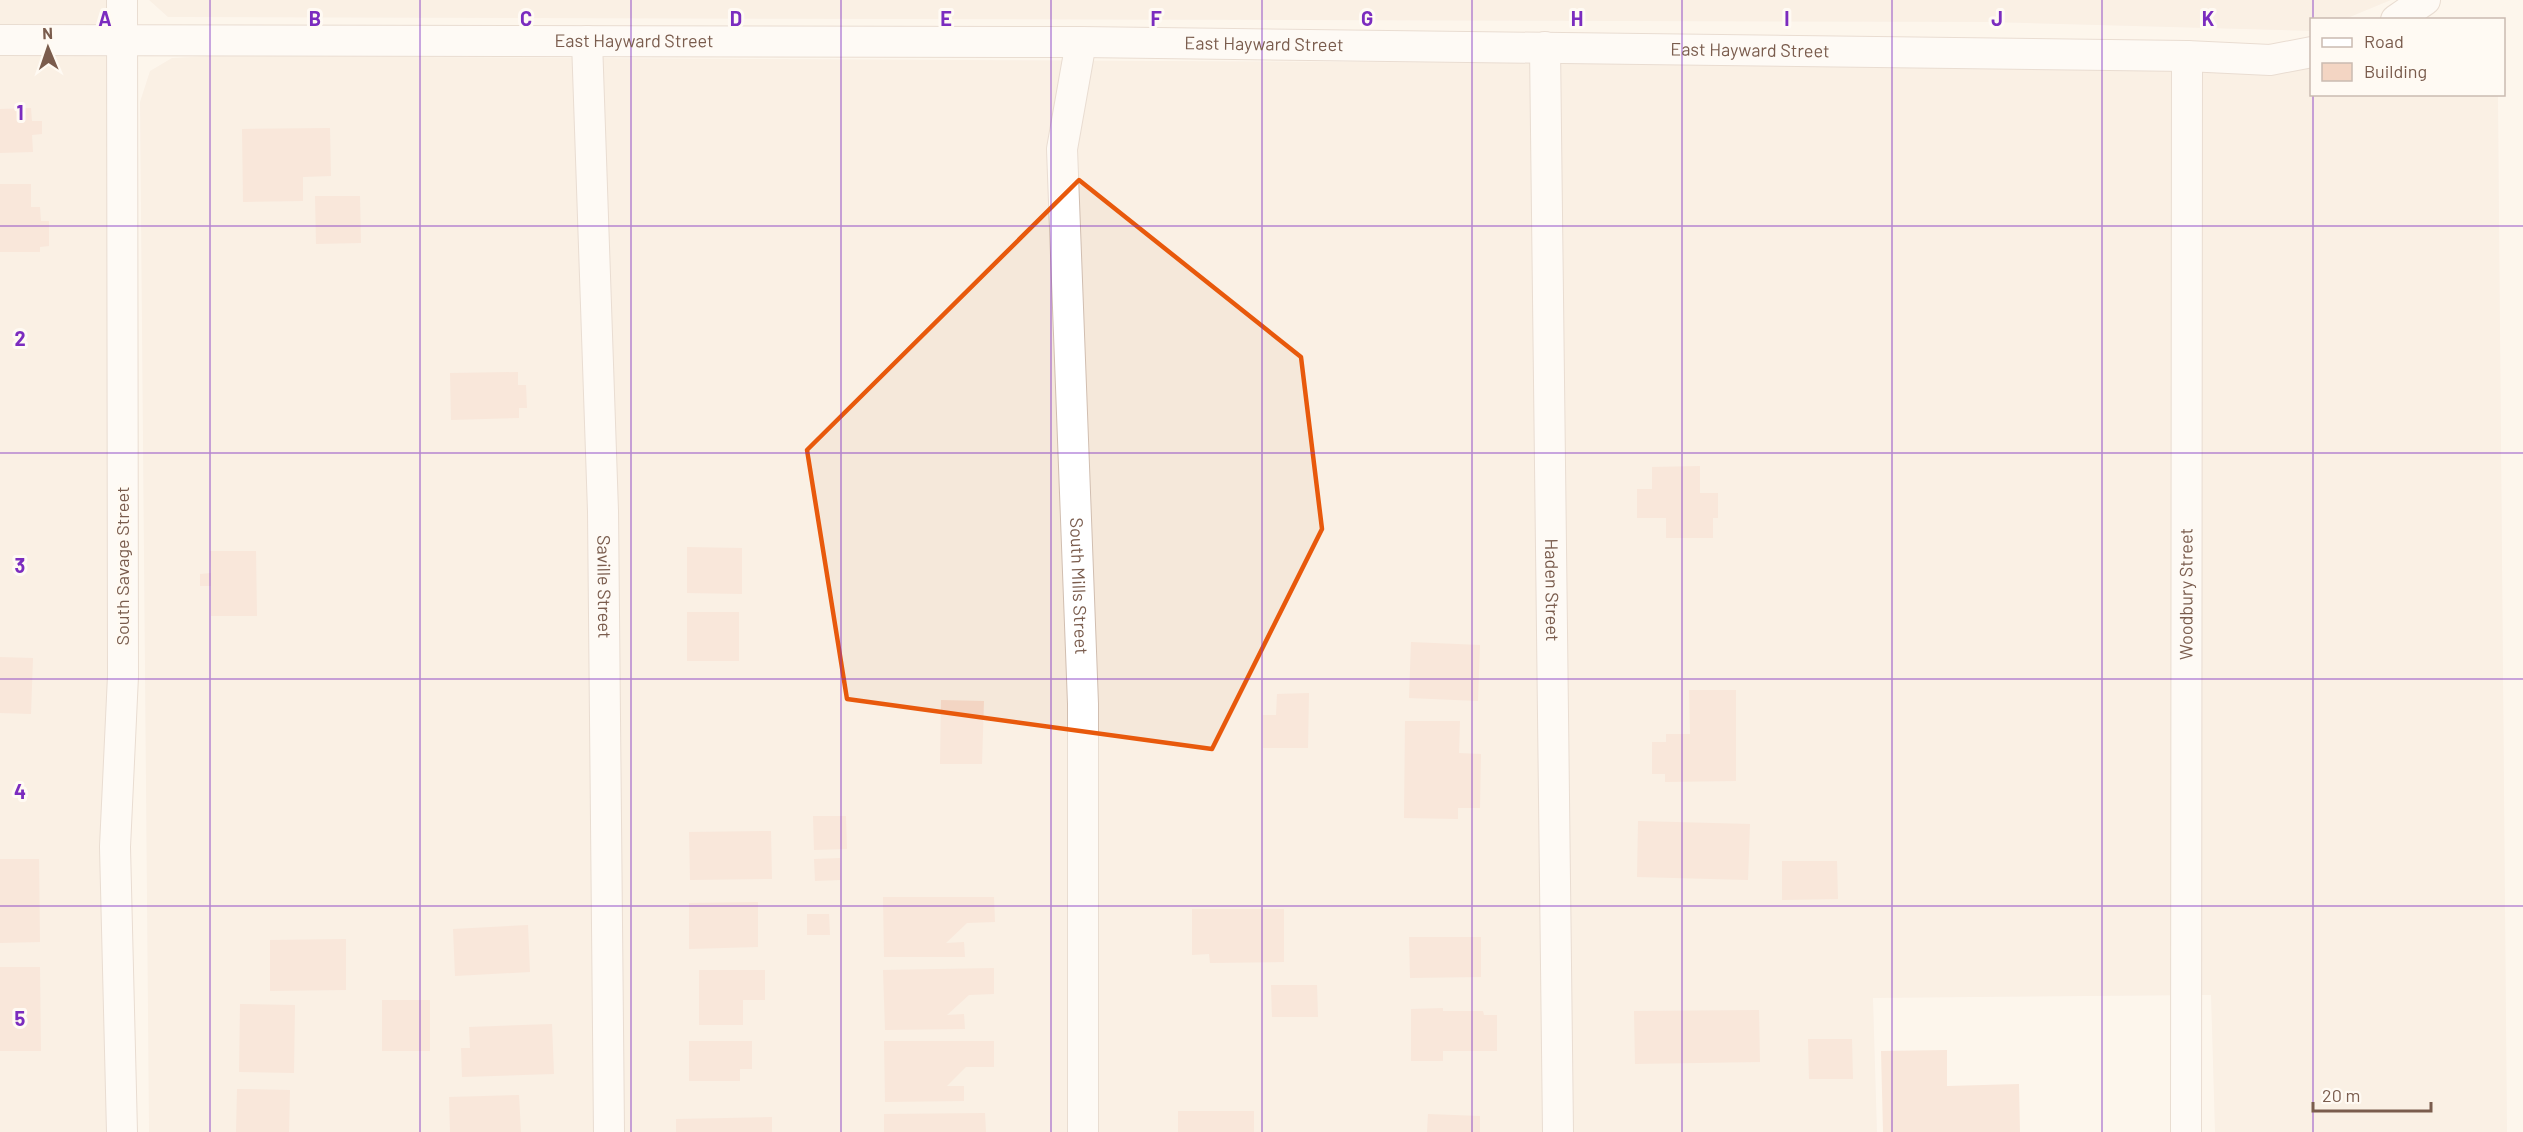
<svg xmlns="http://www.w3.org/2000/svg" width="2523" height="1132" font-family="Barlow,sans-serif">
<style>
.residential{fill:#f5e8da}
.building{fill:#f3d5c3}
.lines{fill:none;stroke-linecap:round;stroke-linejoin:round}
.minor-casing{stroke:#d1beb0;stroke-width:32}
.minor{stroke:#fff;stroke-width:30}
.marked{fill:none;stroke:#e8590c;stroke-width:4.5;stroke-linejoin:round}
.grid{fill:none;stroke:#7b2cbf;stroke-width:1.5;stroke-opacity:0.55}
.labels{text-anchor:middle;stroke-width:6;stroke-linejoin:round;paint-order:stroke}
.street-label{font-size:18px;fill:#7a5c4d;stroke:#fffaf3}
.grid-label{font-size:20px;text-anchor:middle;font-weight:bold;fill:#7b2cbf;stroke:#fffaf3;stroke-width:6;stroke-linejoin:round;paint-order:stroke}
</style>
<rect width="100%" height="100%" fill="#fdf6ec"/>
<path class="residential" d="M0 0H109L115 1132H0Z
M149 0H2391L2345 19 2312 20 2311 31 1990 22 168 17Z
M210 56 2311 67 2312 94 2498 95 2507 1132H2215L2211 995 1873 998 1877 1132H149L140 102 150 71 172 58Z"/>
<path class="building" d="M31 108 32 121H42V134L32 135 33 152 0 153V109Z
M330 128 331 176 303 177V201L243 202 242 129Z
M0 184H31V207H40L41 221H49V246L40 247V252H0Z
M315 196H360L361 243 316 244Z
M518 372V385H526L527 408H519V418L451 420 450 373Z
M1700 466V493H1718V518H1713V538H1666V518H1637V489H1652V467Z
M687 547 742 548V594L687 593Z
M210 551H256L257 616H211V586H200V574L211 573Z
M687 612H739V661H687Z
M1411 642 1480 645 1478 701 1409 698Z
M0 657 33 658 31 714 0 713Z
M1689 690H1736V781L1665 782V774H1652V742H1666V734H1690Z
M1309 693 1308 748H1263V715H1276L1277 694Z
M941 700 984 701 982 764H940Z
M1405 721H1460L1459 753 1481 754 1480 808H1458V819L1404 818Z
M813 816H846L847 849 814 850Z
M1638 821 1750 824 1748 880 1637 877Z
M771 831 772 879 690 880 689 832Z
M840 858 841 880 815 881 814 859Z
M0 859H39L40 942 0 943Z
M1782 861H1837L1838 899 1782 900Z
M883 897H994L995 922 967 923 946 943 964 942 965 957H884Z
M758 902V947L689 949V903Z
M1192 909H1284V962L1210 963 1209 954 1192 955Z
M807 914H829L830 935H807Z
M528 925 530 972 455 976 453 929Z
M1409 937H1481V977L1410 978Z
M346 939V990L270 991V940Z
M0 967H40L41 1051H0Z
M994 968V994L969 995 947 1015 964 1014 965 1029 885 1030 883 970Z
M699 970H765V1000H743V1025H699Z
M1271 985H1317L1318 1017H1272Z
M382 1000H430V1051H382Z
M240 1004 295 1005 294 1073 239 1072Z
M1443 1008V1011H1483L1484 1015H1497V1051H1443V1061H1411V1009Z
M1759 1010 1760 1062 1635 1064 1634 1011Z
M552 1024 554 1074 462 1077 461 1048H470L469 1027Z
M1808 1039H1852L1853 1079H1809Z
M689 1041H752V1069H740V1081H689Z
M884 1041H994V1067H966L947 1086H964V1101L885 1102Z
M1947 1050V1086L2019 1084 2020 1132H1883L1881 1051Z
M237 1089 290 1090 289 1132H236Z
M519 1095 521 1132H450L449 1097Z
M1178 1111H1254V1132H1178Z
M985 1113 986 1132H884V1114Z
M1428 1114 1480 1116V1132H1427Z
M772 1117V1132H676V1119Z"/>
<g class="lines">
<defs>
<g id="minor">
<path d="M2396 20 2425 0"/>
<path id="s1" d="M0 40 1081 42 2187 56 2270 60 2312 52"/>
<path id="s2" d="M587 41 603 511 609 1132"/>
<path id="s3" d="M1081 42 1062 149 1083 704V1132"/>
<path id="s4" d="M1545 47 1558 1132"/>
<path d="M122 1132 115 847 123 676 122 0"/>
<path id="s5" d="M2186 1132 2187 56"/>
</g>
</defs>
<use href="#minor" class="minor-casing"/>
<use href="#minor" class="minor"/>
</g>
<path d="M0 0H2523V1132H0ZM1079 180 1301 357 1322 529 1212 749 847 699 807 450Z" fill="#fdf6ec" fill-opacity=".55" fill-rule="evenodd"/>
<path class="marked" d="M1079 180 1301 357 1322 529 1212 749 847 699 807 450Z"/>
<path class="grid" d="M210 0V1132M420 0V1132M631 0V1132M841 0V1132M1051 0V1132M1262 0V1132M1472 0V1132M1682 0V1132M1892 0V1132M2102 0V1132M2313 0V20M2313 94V1132M0 226H2523M0 453H2523M0 679H2523M0 906H2523"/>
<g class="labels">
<g class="street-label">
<text dy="6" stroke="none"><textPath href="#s1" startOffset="634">East Hayward Street</textPath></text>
<text dy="6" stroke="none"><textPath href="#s1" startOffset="1264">East Hayward Street</textPath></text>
<text dy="6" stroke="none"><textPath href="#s1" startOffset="1750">East Hayward Street</textPath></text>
<text transform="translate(123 566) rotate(-90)" y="6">South Savage Street</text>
<text dy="6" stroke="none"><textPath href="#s3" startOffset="546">South Mills Street</textPath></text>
<text dy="6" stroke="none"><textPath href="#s2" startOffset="546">Saville Street</textPath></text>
<text dy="6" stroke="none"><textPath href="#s4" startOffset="543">Haden Street</textPath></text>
<text dy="6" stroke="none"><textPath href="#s5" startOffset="538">Woodbury Street</textPath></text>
</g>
</g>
<g class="grid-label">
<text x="105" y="26">A</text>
<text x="315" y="26">B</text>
<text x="526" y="26">C</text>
<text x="736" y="26">D</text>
<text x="946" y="26">E</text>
<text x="1156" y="26">F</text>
<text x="1367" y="26">G</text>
<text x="1577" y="26">H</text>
<text x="1787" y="26">I</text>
<text x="1997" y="26">J</text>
<text x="2208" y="26">K</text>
<text x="20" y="120">1</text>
<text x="20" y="346">2</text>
<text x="20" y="573">3</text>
<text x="20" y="799">4</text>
<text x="20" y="1026">5</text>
</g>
<rect x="2310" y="18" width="195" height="78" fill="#fffaf3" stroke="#cabbb1" stroke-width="1.5"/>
<rect x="2322" y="38" width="30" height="9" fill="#ffffff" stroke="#cabbb1" stroke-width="1.5"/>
<text x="2364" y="48" font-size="18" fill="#7a5c4d">Road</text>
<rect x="2322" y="63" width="30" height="18" fill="#f3d5c3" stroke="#cabbb1" stroke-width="1.5"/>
<text x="2364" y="78" font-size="18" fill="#7a5c4d">Building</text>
<g transform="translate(48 48) rotate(358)" stroke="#fffaf3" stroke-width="4.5" paint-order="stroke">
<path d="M0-4.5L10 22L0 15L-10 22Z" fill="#7a5c4d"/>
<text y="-9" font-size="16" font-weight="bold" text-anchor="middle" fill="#7a5c4d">N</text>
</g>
<path d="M2313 1102v9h118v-9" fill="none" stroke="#7a5c4d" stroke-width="3"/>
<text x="2322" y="1102" font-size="18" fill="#7a5c4d" stroke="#fffaf3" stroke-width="4.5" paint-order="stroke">20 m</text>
</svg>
